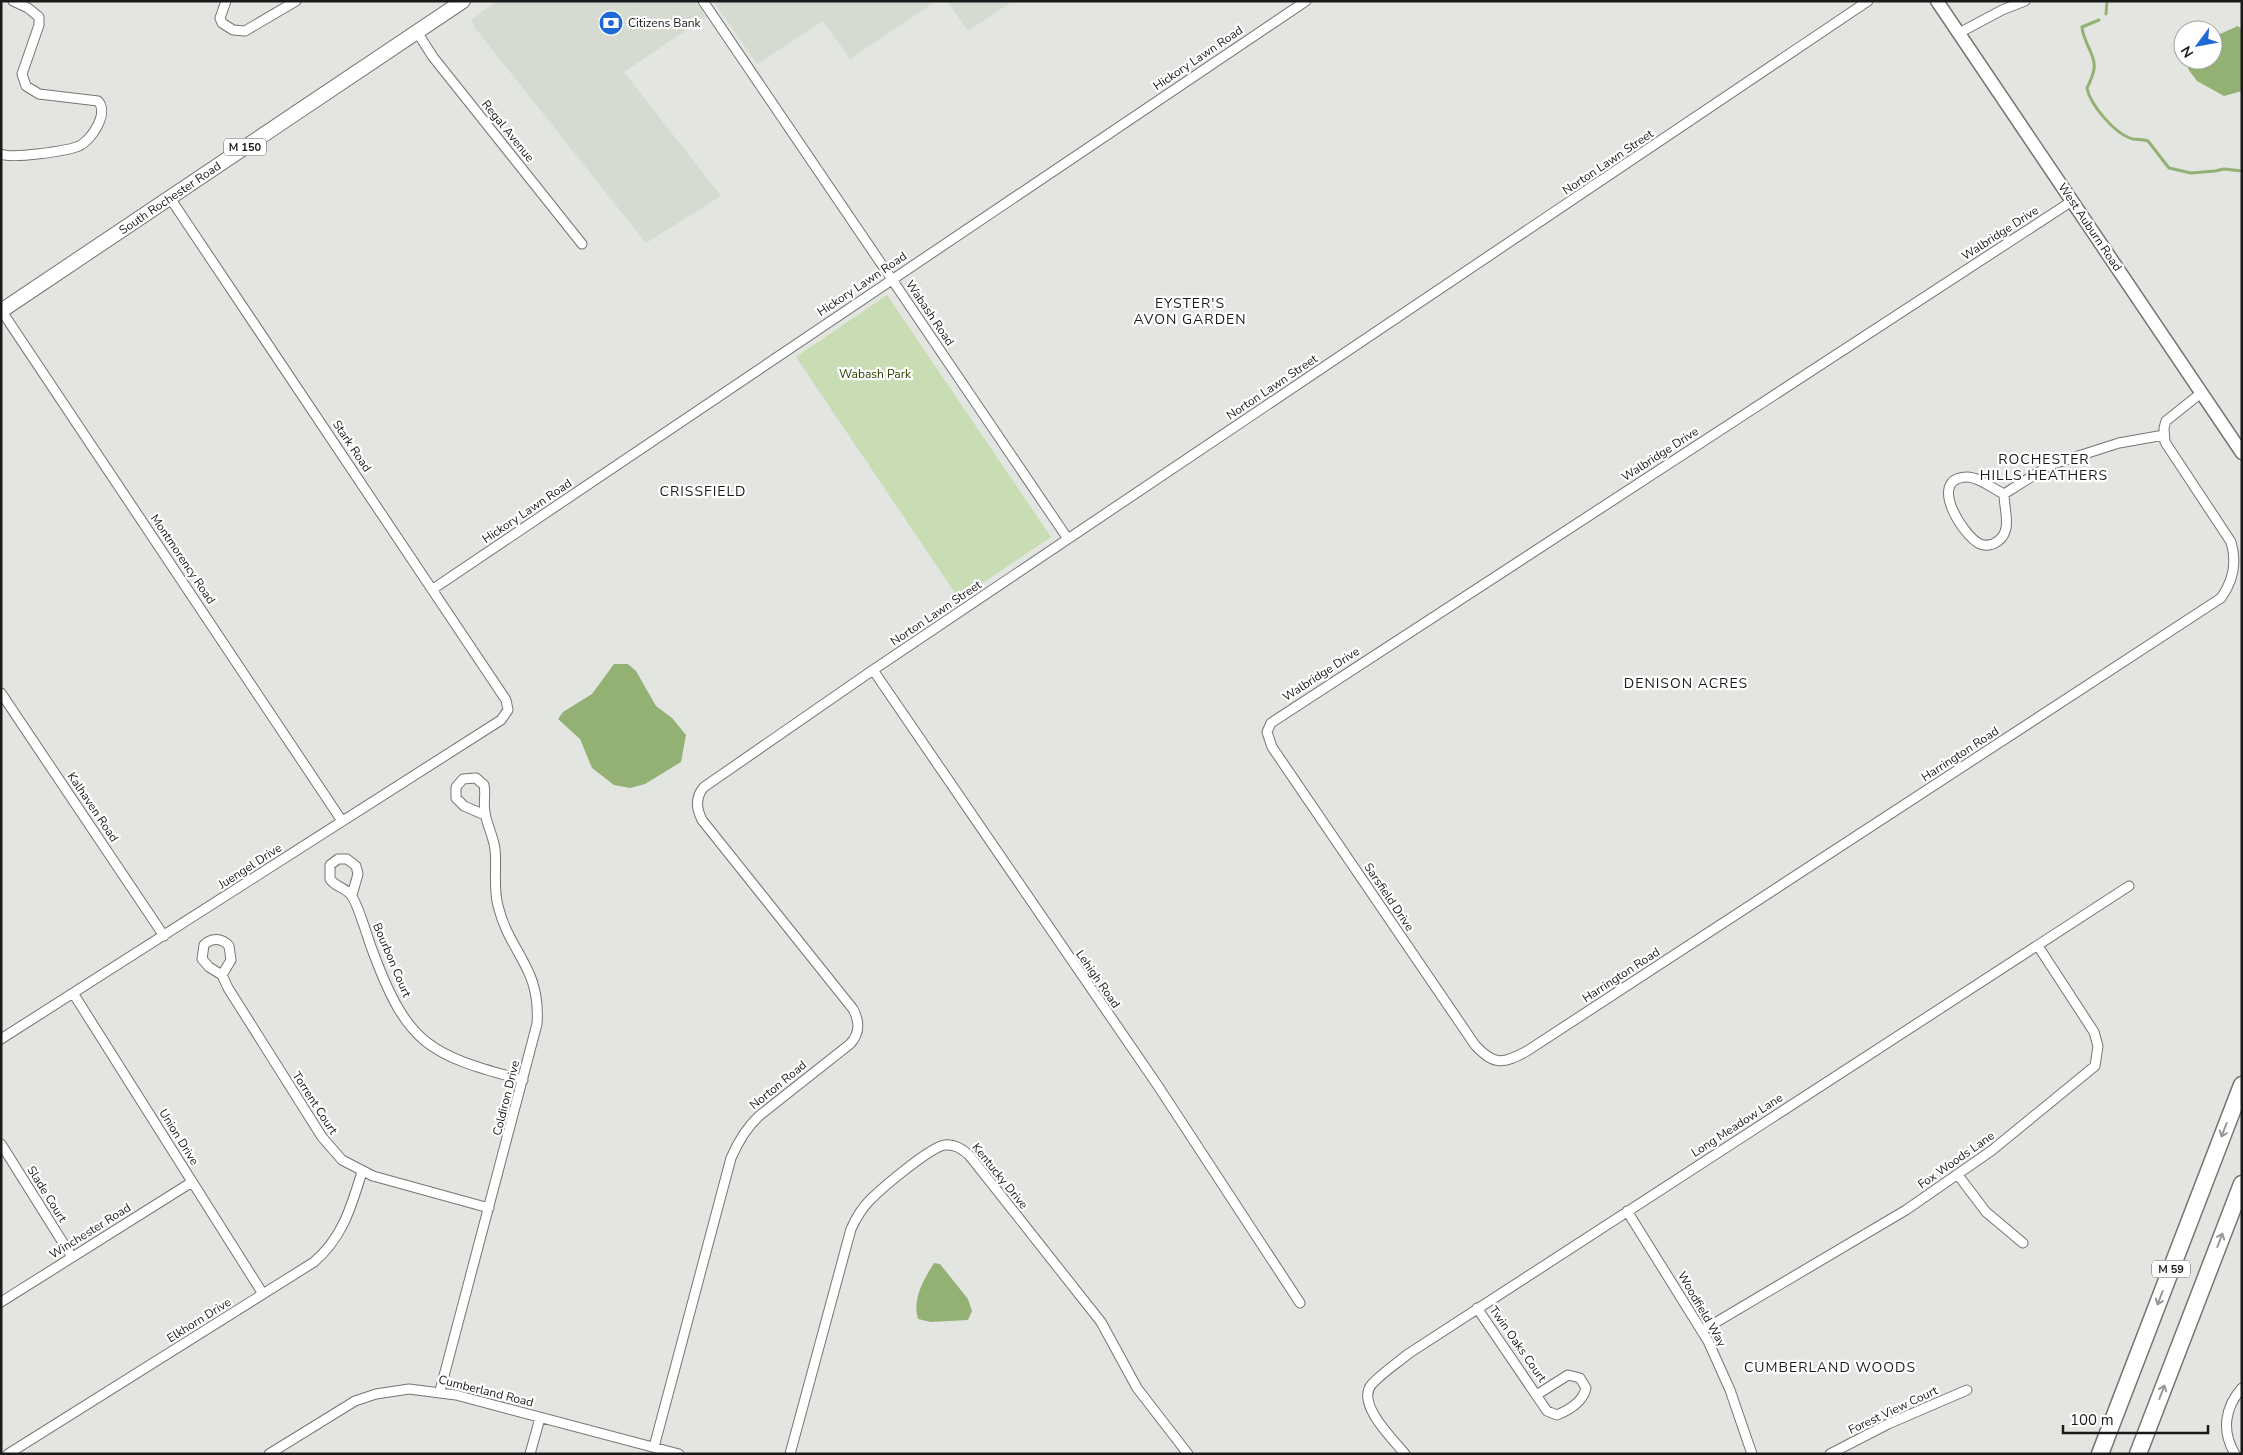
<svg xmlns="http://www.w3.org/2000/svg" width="2243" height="1455" font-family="'Nunito Sans',sans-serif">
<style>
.built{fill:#d5dbd0}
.green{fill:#c9ddb5}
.water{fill:#94b174}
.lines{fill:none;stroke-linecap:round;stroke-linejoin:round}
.stream{stroke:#94b174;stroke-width:3}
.street-casing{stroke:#747673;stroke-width:11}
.secondary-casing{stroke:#747673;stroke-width:15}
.primary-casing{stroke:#747673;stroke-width:16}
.highway-casing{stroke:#747673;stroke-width:19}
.street{stroke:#fff;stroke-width:9}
.secondary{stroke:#fff;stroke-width:12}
.primary{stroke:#fff;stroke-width:14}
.highway{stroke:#fff;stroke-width:16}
.oneway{stroke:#989898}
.labels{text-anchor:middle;stroke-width:4.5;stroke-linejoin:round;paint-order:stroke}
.shield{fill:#fff;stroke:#5e5f5e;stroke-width:1}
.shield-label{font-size:11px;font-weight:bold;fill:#191a19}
.poi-label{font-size:12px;fill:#191a19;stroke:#fff;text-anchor:start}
.street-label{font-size:12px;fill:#191a19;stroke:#fff}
.park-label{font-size:12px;fill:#2c4500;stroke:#fff}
.neighbourhood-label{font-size:14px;letter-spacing:1px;fill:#191a19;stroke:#fff}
</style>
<rect width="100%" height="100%" fill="#e3e5e1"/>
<path class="built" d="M497 1H696L706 17 624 72 721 196 646 243 475 28 471 20Z
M713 1H936L850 59 823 21 757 64Z
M947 1H1013L968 31Z"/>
<path class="green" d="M887 295 1051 537 959 599 796 357Z"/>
<path class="water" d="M2238 26 2242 30V91L2224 96 2197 81 2188 69 2190 60H2213V37Z
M614 664H628L636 671 656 706 672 718 686 735 681 762 645 784 630 788 614 785 592 768 580 739 558 719 563 712 592 694Z
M934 1263 940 1264 968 1299 972 1311 968 1320 931 1322 918 1319C912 1299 924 1279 934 1263Z"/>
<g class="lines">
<path class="stream" d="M2106 14 2107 1
M2099 20 2082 27C2083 42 2096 55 2094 69 2093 76 2090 82 2087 88 2090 105 2116 135 2133 139 2138 140 2143 139 2148 141L2169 168 2191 173 2215 171 2224 169 2242 171"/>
<defs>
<path id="street" d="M226 1 220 18 222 23 233 30 245 31 296 1
M703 1 1068 539
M417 32 433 57 582 244
M1959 33 2002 10 2025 1
M1 154C12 159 67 151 79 146 92 140 109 113 98 101L39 94 26 86 22 74 39 25V17L28 8 13 1
M2072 201 1271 723 1267 732 1272 747 1475 1045C1494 1066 1503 1064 1527 1051L2221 598C2234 580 2237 562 2231 542L2165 442 2164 428 2166 421 2201 393
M1 310 342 821
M2004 494C2004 505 2008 518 2006 528 2005 534 2002 538 1998 541 1993 545 1986 546 1980 544 1963 536 1927 479 1966 477 1978 476 1993 489 2004 494L2050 465 2119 443 2164 435
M433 589 1306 1
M873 670 1158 1086 1300 1303
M1 693 164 936
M352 895 358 874 356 866 347 859H338L330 865V879C335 887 345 887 351 895 358 903 368 940 373 952 408 1046 430 1055 523 1080
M222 975 209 967 202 959 204 945C212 937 222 938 229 946L231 960 222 975 228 988 322 1137 342 1160 373 1176 489 1208
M73 993 263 1294
M1 1039 501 720 508 710 506 700 170 198
M1 1144 72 1257
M1958 1175 1986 1212 2023 1243
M1627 1211 1708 1341 1730 1390 1752 1454
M1 1302 192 1182
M1477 1308 1547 1411 1557 1415C1569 1410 1583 1402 1586 1388L1580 1378 1568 1375 1538 1394
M1703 1330 1906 1210 1991 1151 2095 1066 2098 1046 2094 1032 2038 946
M440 1391 537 1024C541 967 510 954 498 906 493 887 497 868 495 849 493 835 486 823 485 812 483 803 486 794 484 785L476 778 463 779 456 787V798L464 806 485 815
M654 1447 731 1158C738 1142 746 1128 759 1116L850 1044C860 1033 860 1022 853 1009L702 820C696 808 695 797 704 787L873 670 1868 1
M8 1454 314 1262C343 1237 351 1207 362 1172
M269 1454 355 1401 376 1394 409 1389 456 1395 679 1454
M530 1454 540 1418
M790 1454 851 1229C856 1218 862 1208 870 1200 882 1188 930 1147 945 1145 955 1144 962 1149 969 1155L1101 1322 1137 1388 1188 1454
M1405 1454C1393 1439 1355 1403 1372 1384 1382 1373 1396 1364 1408 1354L2129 886
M1830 1454 1888 1424 1967 1390
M2235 1454C2221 1431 2225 1407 2242 1388"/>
<path id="secondary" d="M1937 1 2242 453"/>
<path id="primary" d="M1 311 463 1"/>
<path id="highway" d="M2100 1454 2242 1085
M2138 1454 2242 1184"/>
</defs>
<use href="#street" class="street-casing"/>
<use href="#secondary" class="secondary-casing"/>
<use href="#primary" class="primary-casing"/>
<use href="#highway" class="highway-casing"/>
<use href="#street" class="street"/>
<use href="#secondary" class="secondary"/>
<use href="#primary" class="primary"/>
<use href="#highway" class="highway"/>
</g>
<defs><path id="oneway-shaft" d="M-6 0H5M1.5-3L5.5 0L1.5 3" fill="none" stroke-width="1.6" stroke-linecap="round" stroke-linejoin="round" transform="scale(1.25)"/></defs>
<g class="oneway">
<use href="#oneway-shaft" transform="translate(2224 1130) rotate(111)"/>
<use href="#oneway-shaft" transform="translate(2220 1240) rotate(-69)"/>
<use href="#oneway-shaft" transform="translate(2160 1298) rotate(111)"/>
<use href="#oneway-shaft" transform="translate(2162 1392) rotate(-69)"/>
</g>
<defs>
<symbol id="bank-disc" viewBox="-11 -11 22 22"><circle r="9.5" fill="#1f69d4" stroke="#fff"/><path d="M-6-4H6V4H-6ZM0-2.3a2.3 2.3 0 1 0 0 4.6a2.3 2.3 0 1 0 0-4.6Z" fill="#fff"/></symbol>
</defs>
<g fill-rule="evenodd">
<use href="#bank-disc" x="597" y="9" width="28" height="28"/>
</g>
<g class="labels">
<g class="shield">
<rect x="224" y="138.5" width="42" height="17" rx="4"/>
<rect x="2152" y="1260.5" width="38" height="17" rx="4"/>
</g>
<g class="shield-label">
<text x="245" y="151">M 150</text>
<text x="2171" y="1273">M 59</text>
</g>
<g class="poi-label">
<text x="628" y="27">Citizens Bank</text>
</g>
<g class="street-label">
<text transform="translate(1198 58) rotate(-34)" y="4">Hickory Lawn Road</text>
<text transform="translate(508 131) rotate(51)" y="4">Regal Avenue</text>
<text transform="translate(1608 162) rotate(-34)" y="4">Norton Lawn Street</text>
<text transform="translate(170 198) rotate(-34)" y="4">South Rochester Road</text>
<text transform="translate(2090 227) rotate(56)" y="4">West Auburn Road</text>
<text transform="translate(2000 233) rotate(-33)" y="4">Walbridge Drive</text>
<text transform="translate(862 284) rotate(-34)" y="4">Hickory Lawn Road</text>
<text transform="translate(930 313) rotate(56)" y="4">Wabash Road</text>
<text transform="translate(1272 387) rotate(-34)" y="4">Norton Lawn Street</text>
<text transform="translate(352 446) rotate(56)" y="4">Stark Road</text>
<text transform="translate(1660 454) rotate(-33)" y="4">Walbridge Drive</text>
<text transform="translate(527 511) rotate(-34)" y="4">Hickory Lawn Road</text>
<text transform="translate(183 559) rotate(56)" y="4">Montmorency Road</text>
<text transform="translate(936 613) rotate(-34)" y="4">Norton Lawn Street</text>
<text transform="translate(1321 674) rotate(-33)" y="4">Walbridge Drive</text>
<text transform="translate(1960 754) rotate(-33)" y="4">Harrington Road</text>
<text transform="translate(93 807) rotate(56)" y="4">Kalhaven Road</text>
<text transform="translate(250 866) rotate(-33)" y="4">Juengel Drive</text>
<text transform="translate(1389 897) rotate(56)" y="4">Sarsfield Drive</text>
<text transform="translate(392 960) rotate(67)" y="4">Bourbon Court</text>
<text transform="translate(1621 975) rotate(-33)" y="4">Harrington Road</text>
<text transform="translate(1098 979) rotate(55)" y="4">Lehigh Road</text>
<text transform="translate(778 1085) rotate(-39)" y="4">Norton Road</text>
<text transform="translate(506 1098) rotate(-76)" y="4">Coldiron Drive</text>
<text transform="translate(315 1103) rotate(57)" y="4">Torrent Court</text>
<text transform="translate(1737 1125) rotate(-33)" y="4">Long Meadow Lane</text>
<text transform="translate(179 1137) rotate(58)" y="4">Union Drive</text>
<text transform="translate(1956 1160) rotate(-35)" y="4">Fox Woods Lane</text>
<text transform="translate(1000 1176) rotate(51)" y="4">Kentucky Drive</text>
<text transform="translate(47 1194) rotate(58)" y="4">Slade Court</text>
<text transform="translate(90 1231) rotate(-32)" y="4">Winchester Road</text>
<text transform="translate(1702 1309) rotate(60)" y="4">Woodfield Way</text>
<text transform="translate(199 1320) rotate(-32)" y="4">Elkhorn Drive</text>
<text transform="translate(1518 1344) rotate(55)" y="4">Twin Oaks Court</text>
<text transform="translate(486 1391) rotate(14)" y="4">Cumberland Road</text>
<text transform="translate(1893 1410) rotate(-25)" y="4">Forest View Court</text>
</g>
<g class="park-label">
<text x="875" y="378">Wabash Park</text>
</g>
<g class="neighbourhood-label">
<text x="1190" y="308">EYSTER'S<tspan x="1190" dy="16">AVON GARDEN</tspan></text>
<text x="2044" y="464">ROCHESTER<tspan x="2044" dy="16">HILLS HEATHERS</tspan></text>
<text x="703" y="496">CRISSFIELD</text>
<text x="1686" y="688">DENISON ACRES</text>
<text x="1830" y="1372">CUMBERLAND WOODS</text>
</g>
</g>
<rect width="2243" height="1455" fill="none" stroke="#191a19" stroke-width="5"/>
<g transform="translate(2198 45) rotate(238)"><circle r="24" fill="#ffffff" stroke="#a3a3a3"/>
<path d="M0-4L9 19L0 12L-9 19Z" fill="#1f69d4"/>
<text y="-8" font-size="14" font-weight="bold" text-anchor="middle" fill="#191a19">N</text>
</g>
<path d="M2063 1425v8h145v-8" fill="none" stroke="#191a19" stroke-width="2.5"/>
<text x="2070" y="1425" font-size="15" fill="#191a19" stroke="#ffffff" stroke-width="4" paint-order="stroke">100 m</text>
</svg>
